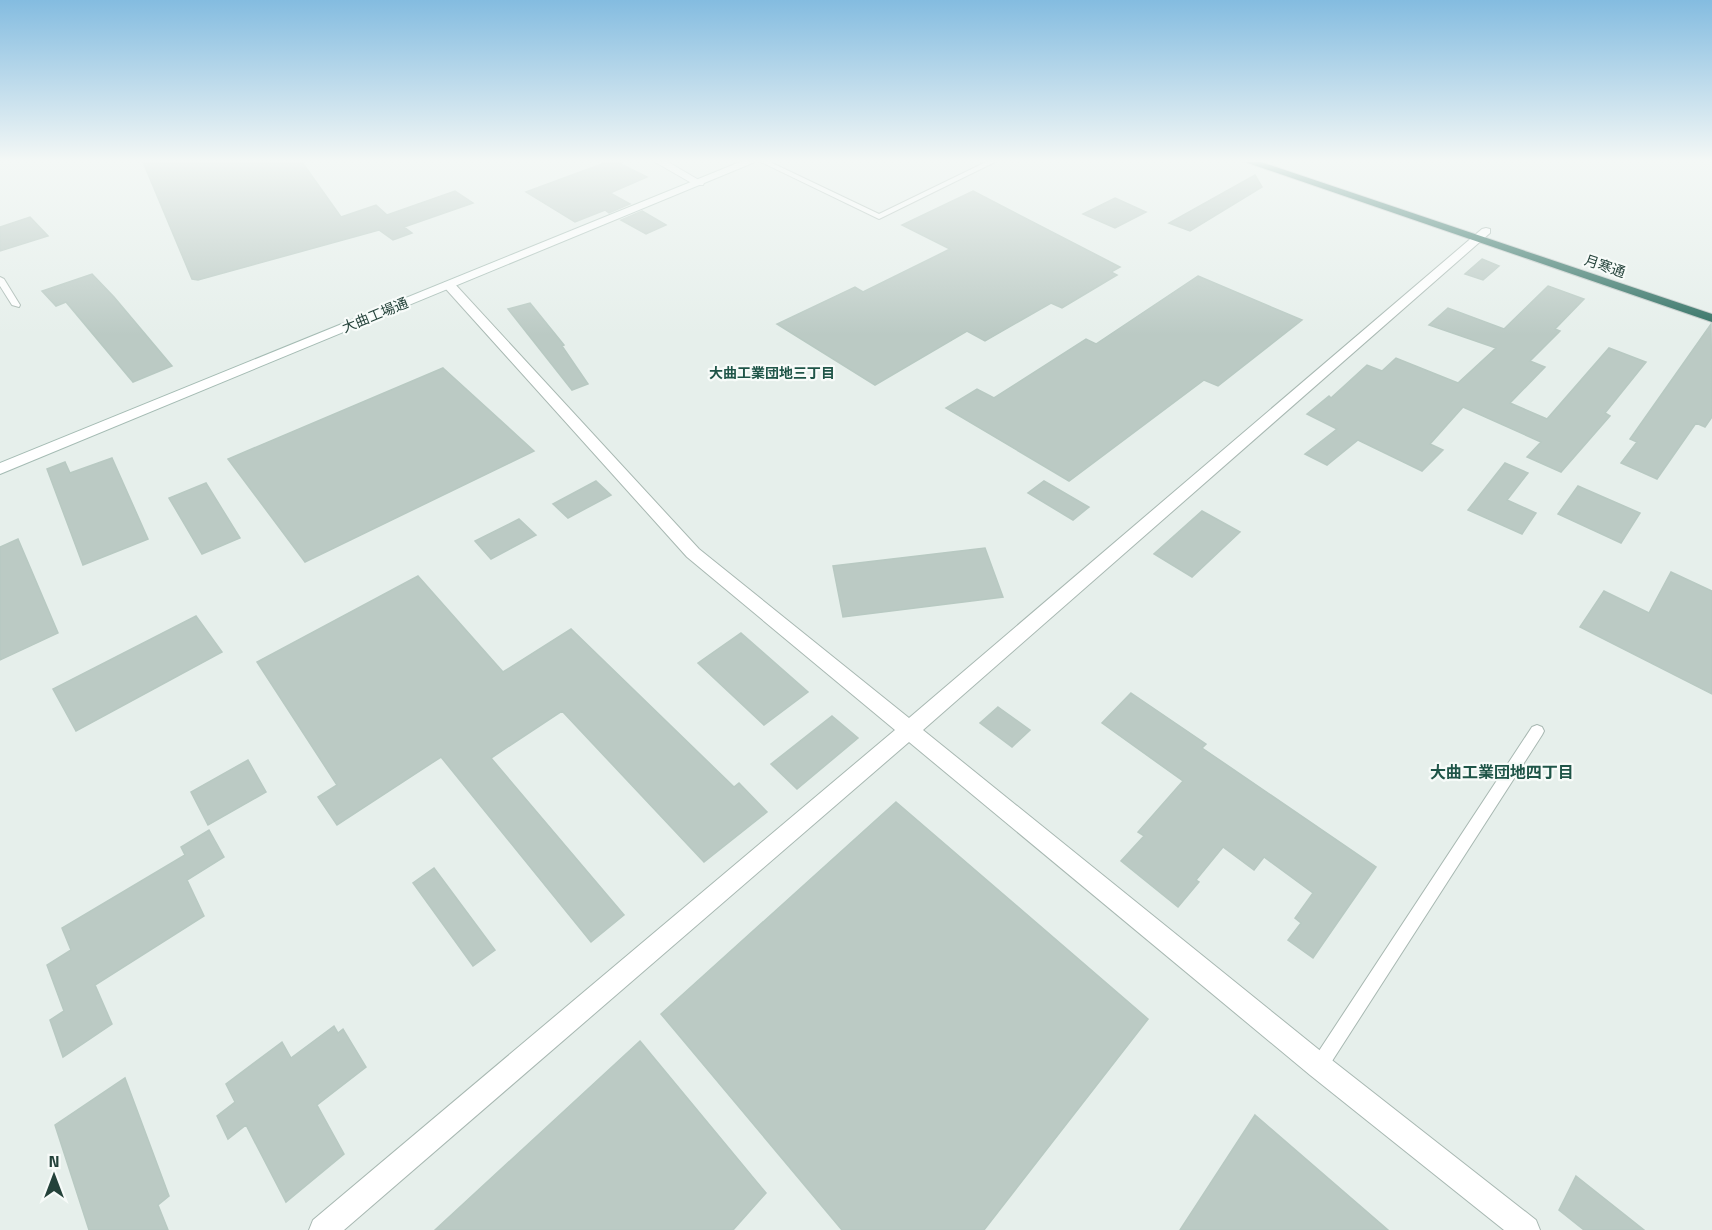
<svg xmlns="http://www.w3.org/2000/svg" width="1712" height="1230" font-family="'Titillium Web','Noto Sans JP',sans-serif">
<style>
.building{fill:#bbcac4;stroke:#b8c9c2;stroke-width:1.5}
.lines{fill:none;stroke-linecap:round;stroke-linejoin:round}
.lane-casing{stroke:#a8b8b2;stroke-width:2}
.street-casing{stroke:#a8b8b2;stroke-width:2}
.secondary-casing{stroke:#a4bbb3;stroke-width:2}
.highway-casing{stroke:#c2cac8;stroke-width:2}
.lane{fill:#fff;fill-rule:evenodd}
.street{fill:#fff;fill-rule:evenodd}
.secondary{fill:#fff;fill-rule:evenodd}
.highway{fill:#2f6f62;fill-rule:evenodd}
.labels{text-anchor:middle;stroke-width:4.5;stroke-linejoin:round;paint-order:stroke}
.far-street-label{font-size:14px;fill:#24423a;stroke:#f7fbf9}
.far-neighbourhood-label{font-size:14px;font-weight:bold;fill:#1f5548;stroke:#f7fbf9}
.neighbourhood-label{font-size:16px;font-weight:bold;fill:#1f5548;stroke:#f7fbf9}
</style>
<rect width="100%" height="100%" fill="#e6efeb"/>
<path class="building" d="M143 162H302L341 217 376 205 387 215 455 191 473 203 404 227 412 233 393 240 379 230 198 280 192 279Z
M607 162H617L647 177 610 193 630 204 609 213 605 210 575 222 526 192Z
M1255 175 1262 187 1190 231 1169 223Z
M973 191 1120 267 1111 272 1117 275 1062 308 1051 303 985 341 967 331 875 385 777 324 855 287 863 292 950 249 902 225Z
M1115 198 1146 212 1115 228 1083 214Z
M642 211 666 225 646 234 621 220Z
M30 217 48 236 0 251V227Z
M1482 259 1499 266 1483 280 1465 274Z
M92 274 114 297 172 366 133 382 66 302 56 306 42 291Z
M1198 276 1302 320 1218 386 1204 380 1069 481 946 408 977 389 994 398 1086 339 1096 344Z
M1548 286 1584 299 1555 329 1560 331 1530 361 1545 367 1510 403 1547 419 1609 348 1646 362 1605 413 1610 416 1561 472 1527 457 1541 442 1463 407 1430 444 1443 450 1422 471 1358 440 1327 465 1305 454 1337 429 1307 414 1329 396 1331 398 1367 365 1382 371 1396 358 1458 383 1496 348 1429 325 1448 308 1504 329Z
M530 303 564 345 562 346 588 384 572 390 508 309Z
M1711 324 1712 417 1705 427 1696 423 1657 479 1621 463 1637 442 1630 439Z
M443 368 534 451 305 562 228 459Z
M112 458 148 539 83 565 47 469 65 462 70 473Z
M1505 463 1528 473 1507 500 1536 513 1522 534 1468 510Z
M596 481 611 495 568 518 553 504Z
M1044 481 1089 507 1073 520 1028 493Z
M206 483 240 538 202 554 169 498Z
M1578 486 1640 513 1621 543 1558 514Z
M1202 511 1240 532 1192 577 1154 554Z
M519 519 536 535 491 559 475 541Z
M18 539 58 633 0 660V547Z
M985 548 1003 597 843 617 833 566Z
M1671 572 1712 591V694L1580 627 1604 591 1649 613Z
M418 576 503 672 571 629 734 787 739 783 767 812 704 862 562 711 491 758 624 915 591 942 441 757 337 825 318 797 337 785 257 662Z
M196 616 222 652 76 731 53 689Z
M741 633 808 692 764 725 698 663Z
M1131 693 1206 744 1202 748 1376 867 1313 958 1288 940 1301 923 1295 918 1313 893 1264 857 1254 870 1223 847 1196 880 1199 882 1178 907 1121 861 1144 836 1138 832 1183 781 1102 723Z
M998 707 1030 730 1012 747 980 723Z
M832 716 858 738 797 789 771 764Z
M248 760 266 792 208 825 191 792Z
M896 802 1148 1019 984 1230H842L661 1014Z
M209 830 224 857 187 880 204 916 95 985 112 1024 63 1057 50 1020 64 1011 47 965 71 950 62 928 185 855 181 847Z
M434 868 495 950 473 966 413 883Z
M334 1026 338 1033 343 1029 366 1067 317 1105 344 1154 286 1202 246 1125 228 1139 217 1116 235 1102 226 1084 282 1042 291 1058Z
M640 1041 766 1193 733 1230H435Z
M125 1078 169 1196 158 1205 168 1230H89L55 1125Z
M1255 1115 1388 1230H1180Z
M1576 1176 1644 1230H1584L1559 1210Z"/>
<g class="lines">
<defs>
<path id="lane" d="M761 162H770L879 214 986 162H995L879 219Z
M0 277 4 279 20 305 19 307 12 305 0 286Z
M1537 725 1542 727 1544 731 1542 735 1325 1072 1319 1075 1313 1072 1310 1066 1313 1060 1532 727Z"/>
<path id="street" d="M655 162H668L704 183 703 185H695Z
M1486 228 1490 229V233L923 730 1328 1057 1536 1220 1540 1230H1504L1310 1075 909 742 344 1230H309L313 1220 895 730 687 557 445 288 443 285 445 282H453L699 549 909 718 1482 229Z"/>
<path id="secondary" d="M740 162H755L0 474V463Z"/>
<path id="highway" d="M1245 162H1261L1712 314V322Z"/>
</defs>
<use href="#lane" class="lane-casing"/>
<use href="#street" class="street-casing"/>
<use href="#secondary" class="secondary-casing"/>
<use href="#highway" class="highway-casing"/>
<use href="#lane" class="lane"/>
<use href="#street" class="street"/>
<use href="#secondary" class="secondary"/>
<use href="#highway" class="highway"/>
</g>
<linearGradient id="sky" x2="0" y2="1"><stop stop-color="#84bce0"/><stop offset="0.48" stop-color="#f4f8f6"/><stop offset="1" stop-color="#f4f8f6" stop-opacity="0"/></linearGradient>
<rect width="1712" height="335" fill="url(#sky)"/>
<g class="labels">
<g class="far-street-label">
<text transform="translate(1605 266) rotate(19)" y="5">月寒通</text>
<text transform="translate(375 315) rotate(-22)" y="5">大曲工場通</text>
</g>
<g class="far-neighbourhood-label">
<text x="772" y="378">大曲工業団地三丁目</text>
</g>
<g class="neighbourhood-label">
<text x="1502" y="778">大曲工業団地四丁目</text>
</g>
</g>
<g transform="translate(54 1176)" stroke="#f7fbf9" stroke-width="4.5" paint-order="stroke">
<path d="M0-4.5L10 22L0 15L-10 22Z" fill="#24423a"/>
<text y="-9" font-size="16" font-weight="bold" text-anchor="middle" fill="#24423a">N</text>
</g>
</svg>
